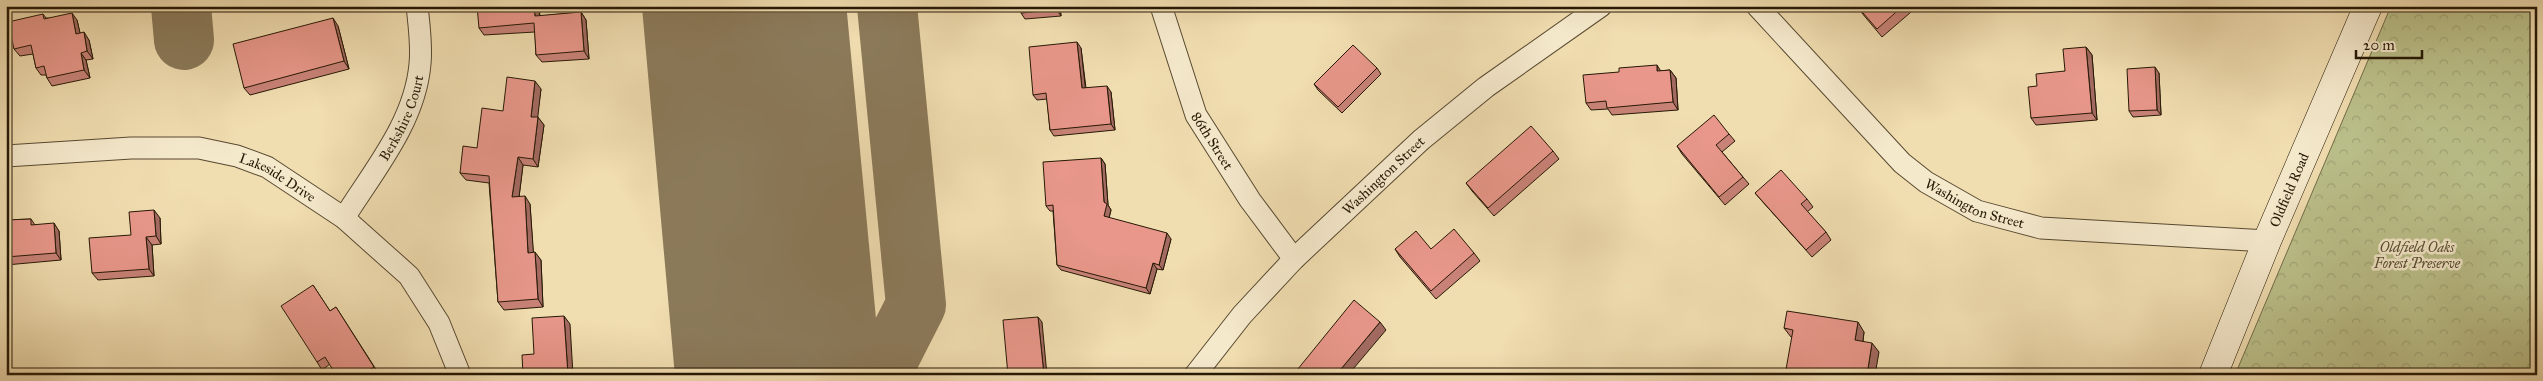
<svg xmlns="http://www.w3.org/2000/svg" width="2543" height="381" font-family="'IM FELL Great Primer',serif">
<style>
.forest{fill:url(#forest-crowns);stroke:#706c48}
.lines{fill:none;stroke-linecap:round;stroke-linejoin:round}
.taxiway{stroke:#8b7a5a;stroke-width:60}
.runway{stroke:#8b7a5a;stroke-width:150}
.street-casing{stroke:#584930;stroke-width:23}
.secondary-casing{stroke:#261805;stroke-width:29}
.street{stroke:#f5e9cc;stroke-width:21}
.secondary{stroke:#f5e9cc;stroke-width:28}
.wall{fill:#c88277;stroke:#261805}
.shaded-wall{fill:#a26a61;stroke:#261805}
.building{fill:#e8978a;stroke:#261805}
.labels{text-anchor:middle;stroke-width:5;stroke-linejoin:round;paint-order:stroke}
.street-label{font-size:14px;fill:#261805;stroke:#f5e9cc}
.park-label{font-size:14px;font-style:italic;fill:#534a2d;stroke:#f5e9cc}
</style>
<defs>
<pattern id="forest-crowns" width="20" height="18" patternUnits="userSpaceOnUse" patternTransform="scale(1.25)"><rect width="20" height="18" fill="#bbc08a"/><path d="M2 6a3 3 0 1 1 6 0M12 15a3 3 0 1 1 6 0" fill="none" stroke="#a1a476"/></pattern>
</defs>
<rect width="100%" height="100%" fill="#f0ddb0"/>
<filter id="stains"><feTurbulence type="fractalNoise" baseFrequency=".004" numOctaves="4"/><feColorMatrix values="0 0 0 0 .2 0 0 0 0 .09 0 0 0 0 .02 0 0 0 .5 -.17"/></filter>
<radialGradient id="worn" r=".72"><stop offset=".6" stop-color="#630" stop-opacity="0"/><stop offset="1" stop-color="#630" stop-opacity=".3"/></radialGradient>
<path class="forest" d="M2391 6H2537V375H2235Z"/>
<g class="lines">
<path class="taxiway" d="M181 6 184 40
M672 6 705 375
M874 375 889 358 916 305 887 6"/>
<path class="runway" d="M771 6 806 375"/>
<defs>
<g id="street">
<path id="s1" d="M1161 6 1196 115 1250 200 1294 259"/>
<path id="s2" d="M1757 6 1902 163 1926 182 1977 211 2041 228 2267 241"/>
<path id="s3" d="M6 156 131 148H199L237 156 267 167 344 218 409 276 439 323 460 375"/>
<path id="s4" d="M344 218C374 170 415 122 420 64 422 45 419 25 417 6"/>
<path id="s5" d="M1195 375 1242 315 1294 259 1421 140 1486 87 1601 6"/>
</g>
<g id="secondary">
<path id="s6" d="M2213 375 2267 241 2368 6"/>
</g>
</defs>
<use href="#street" class="street-casing"/>
<use href="#secondary" class="secondary-casing"/>
<use href="#street" class="street"/>
<use href="#secondary" class="secondary"/>
</g>
<path class="wall" d="M539 6 540 16 581 12 586 20 589 59 542 62 536 55 535 32 484 35 479 28Z
M1060 6 1061 16 1025 19 1021 13Z
M1264 6H1303L1267 10Z
M1856 6H1918L1882 37Z
M43 14 46 18 77 20 80 33 89 40 93 59 86 60 90 78 52 86 47 78 46 75H41L36 68 33 54 20 56 14 49Z
M338 26 349 69 250 95 244 88Z
M2086 47 2092 55 2097 120 2036 125 2031 118 2037 86 2065 71Z
M1081 48 1086 88 1111 92 1115 130 1054 136 1050 130 1047 99 1037 100 1033 95Z
M1377 68 1381 74 1342 113 1318 90 1314 84Z
M1670 70 1676 78 1678 110 1612 115 1608 109 1591 110 1586 103 1661 71Z
M2159 73 2161 115 2133 117 2129 111Z
M541 89 537 117 544 125 538 167 523 165 519 197 530 204 533 252 541 260 543 307 504 310 498 302 489 183 466 180 460 173 477 148Z
M1729 134 1735 141 1722 152 1743 177 1749 184 1725 205 1682 154 1677 146Z
M1553 151 1559 159 1494 216 1472 191 1466 183Z
M1101 158 1105 164 1108 205 1111 210 1109 218 1171 239 1163 270 1157 269 1150 294 1061 270 1057 265 1053 211H1050L1046 206Z
M1755 193 1807 199 1813 207 1807 212 1826 232 1831 240 1812 257 1761 200Z
M160 218 161 244 152 245 154 276 98 280 92 273 131 235Z
M31 219 35 225 59 231 61 260 6 265V220Z
M1395 249H1431L1474 253 1480 261 1436 299 1400 257Z
M313 285 330 311 336 307 379 374 336 375 330 364 322 370 317 362Z
M1784 328 1864 332 1863 341 1879 352 1791 337Z"/>
<path class="shaded-wall" d="M534 6H539L540 24 535 16Z
M1056 6H1060L1061 16 1057 10Z
M581 12 586 20 589 59 584 51Z
M72 13 77 20 82 42 76 34Z
M333 18 338 26 349 69 344 61Z
M84 32 89 40 93 59 87 51Z
M1077 42 1081 48 1086 94 1082 88Z
M2086 47 2092 55 2097 120 2092 113Z
M81 53 86 60 90 78 84 70Z
M1657 65 1662 73 1657 71Z
M2155 67 2159 73 2161 115 2157 110Z
M1670 70 1676 78 1678 110 1673 102Z
M535 81 541 89 537 124 531 117Z
M1107 86 1111 92 1115 130 1111 124Z
M538 117 544 125 538 167 533 159Z
M518 157 523 165 518 205 512 197Z
M1101 158 1105 164 1108 205 1111 210 1108 222 1104 216V202Z
M525 196 530 204 534 260 528 253Z
M154 210 160 218 161 244 156 236Z
M54 223 59 231 61 260 56 253Z
M1167 233 1171 239 1163 270 1159 265Z
M146 237 152 245 154 276 149 269Z
M535 252 541 260 543 307 538 299Z
M1153 263 1157 269 1150 294 1146 288Z
M564 316 570 324 573 375H568Z
M1038 317 1042 322 1047 375H1044Z
M1380 322 1386 330 1348 375H1336Z
M1858 322 1864 332 1862 349 1855 340Z
M1872 343 1879 352 1875 375H1867Z"/>
<path class="building" d="M477 6H534L535 16 581 12 584 51 536 55 534 23 479 28Z
M1020 6H1056L1057 10 1021 13Z
M1857 6H1903L1877 29Z
M72 13 76 34 84 32 87 51 81 53 84 70 47 78 44 66 36 68 31 45 14 49 8 22 43 14 44 19Z
M333 18 344 61 244 88 233 44Z
M1077 42 1082 88 1107 86 1111 124 1050 130 1046 93 1033 95 1029 47Z
M1353 45 1377 68 1338 107 1314 84Z
M2086 47 2092 113 2031 118 2028 87 2037 86 2036 74 2065 71 2063 49Z
M1657 65V71L1670 70 1673 102 1607 108 1606 101 1586 103 1583 75 1619 72V68Z
M2155 67 2157 110 2129 111 2127 69Z
M507 77 535 81 531 117H538L533 159 518 157 512 197 525 196 528 253 535 252 538 299 498 302 489 176 460 173 463 146 477 148 482 108 503 111Z
M1714 115 1729 134 1716 145 1743 177 1719 197 1677 146Z
M1531 126 1553 151 1488 208 1466 183Z
M1101 158 1104 202 1107 204 1104 216 1167 233 1159 265 1153 263 1146 288 1057 265 1053 205 1046 206 1043 162Z
M1781 170 1807 199 1801 204 1826 232 1806 250 1755 193Z
M154 210 156 236 146 237 149 269 92 273 89 238 131 235 129 212Z
M31 219V225L54 223 56 253 6 257V220Z
M1454 229 1474 253 1431 291 1395 249 1416 231 1431 249Z
M313 285 330 311 336 307 374 367 361 375H336L325 357 317 362 281 306Z
M1354 300 1380 322 1336 375H1293Z
M1787 311 1858 322 1855 340 1872 343 1867 375H1785L1793 330 1784 328Z
M564 316 568 375H523L522 355 534 354 532 318Z
M1038 317 1044 375H1008L1003 320Z"/>
<g class="labels">
<g class="street-label">
<text dy="5" stroke="none"><textPath href="#s4" startOffset="116">Berkshire Court</textPath></text>
<text dy="5" stroke="none"><textPath href="#s1" startOffset="145">86th Street</textPath></text>
<text dy="5" stroke="none"><textPath href="#s5" startOffset="275">Washington Street</textPath></text>
<text dy="5" stroke="none"><textPath href="#s3" startOffset="278">Lakeside Drive</textPath></text>
<text dy="5" stroke="none"><textPath href="#s6" startOffset="200">Oldfield Road</textPath></text>
<text dy="5" stroke="none"><textPath href="#s2" startOffset="298">Washington Street</textPath></text>
</g>
<g class="park-label">
<text x="2417" y="252">Oldfield Oaks<tspan x="2417" dy="16">Forest Preserve</tspan></text>
</g>
</g>
<rect width="2543" height="381" fill="none" stroke="#f0ddb0" stroke-width="25"/>
<rect x="8" y="8" width="2528" height="366" fill="none" stroke="#261805" stroke-width="2.5"/>
<rect x="12" y="12" width="2518" height="356" fill="none" stroke="#261805"/>
<path d="M2356 50v8h66v-8" fill="none" stroke="#261805" stroke-width="2.5"/>
<text x="2363" y="50" font-size="15" fill="#261805" stroke="#f5e9cc" stroke-width="4" paint-order="stroke">20 m</text>
<rect width="100%" height="100%" filter="url(#stains)"/>
<rect width="100%" height="100%" fill="url(#worn)"/>
</svg>
